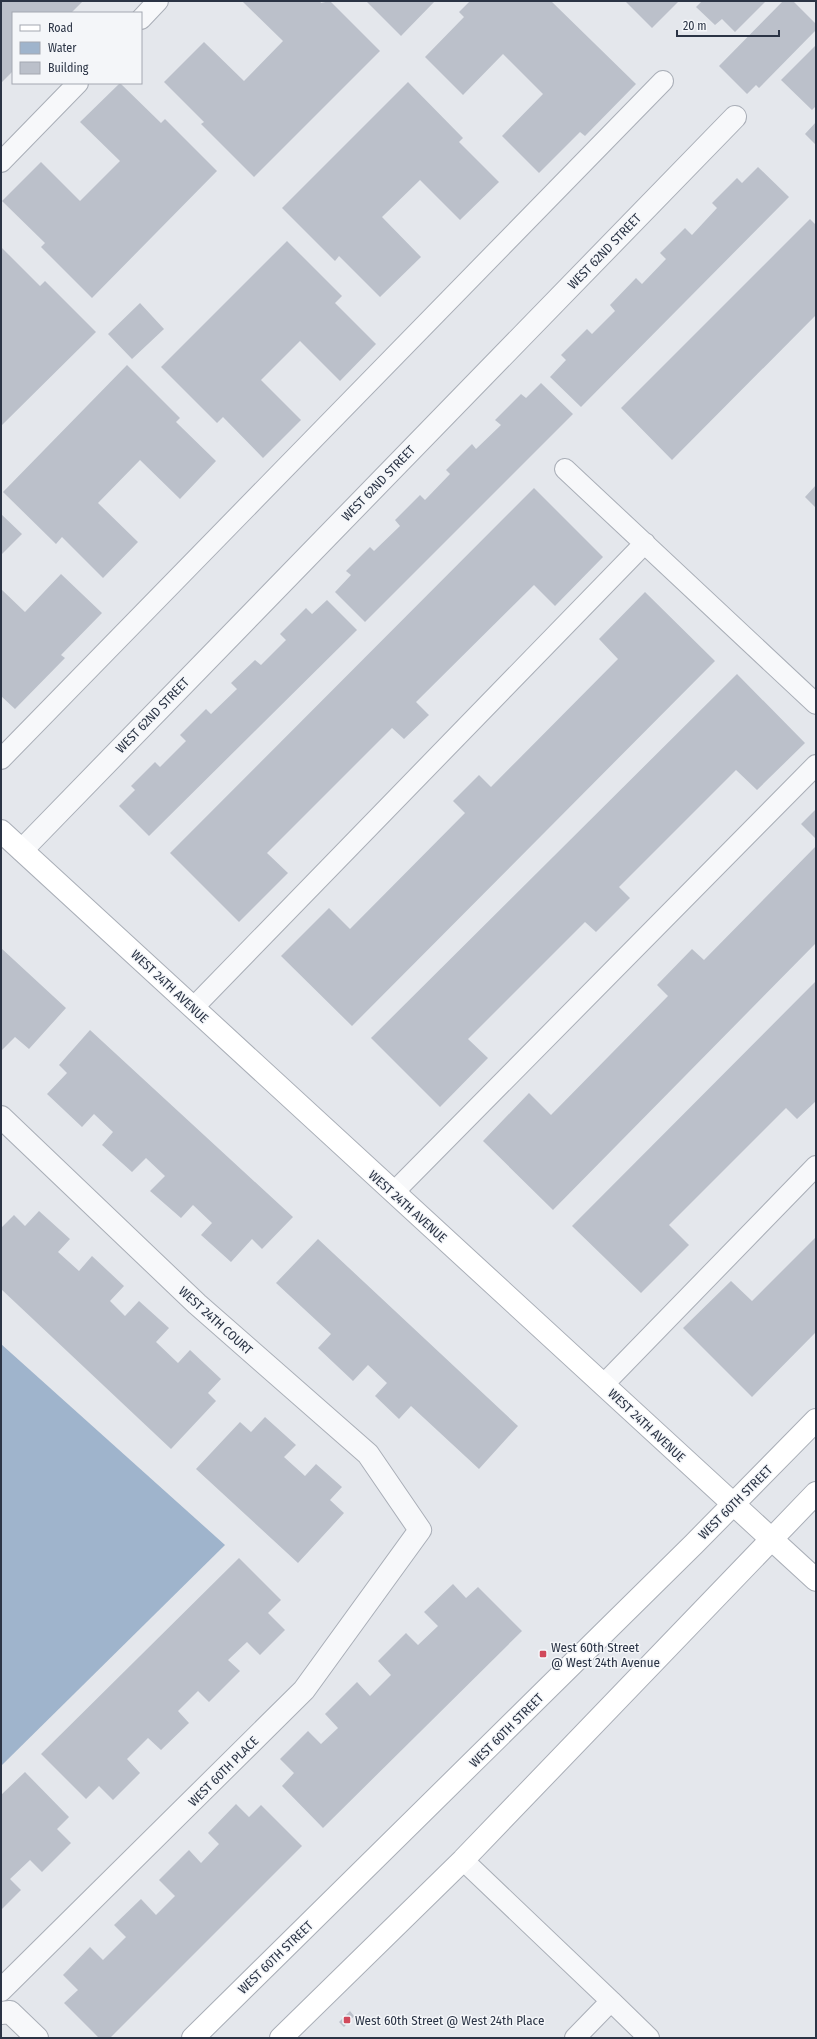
<svg xmlns="http://www.w3.org/2000/svg" width="817" height="2039" font-family="'Fira Sans Condensed',sans-serif">
<style>
.water{fill:#9fb4cc}
.building{fill:#bbc0ca}
.lines{fill:none;stroke-linecap:round;stroke-linejoin:round}
.lane-casing{stroke:#a9aeb7;stroke-width:22}
.street-casing{stroke:#a9aeb7;stroke-width:24}
.secondary-casing{stroke:#a9aeb7;stroke-width:24}
.lane{stroke:#f7f8fa;stroke-width:20}
.street{stroke:#f7f8fa;stroke-width:22}
.secondary{stroke:#fff;stroke-width:22}
.poi-dot{fill:#d1495b;stroke:#f4f6f9;stroke-width:1.5}
.labels{text-anchor:middle;stroke-width:3;stroke-linejoin:round;paint-order:stroke}
.street-label{font-size:13px;fill:#2b3445;stroke:#f4f6f9}
.poi-label{font-size:13px;fill:#2b3445;stroke:#f4f6f9;text-anchor:start}
</style>
<rect width="100%" height="100%" fill="#e4e7ec"/>
<path class="water" d="M1 1344 225 1545 1 1766Z"/>
<path class="building" d="M1 1H83L71 13H13V71L1 83Z
M244 1H320L321 3 330 1 380 51 254 177 201 124 204 122 164 82 204 42 244 81 283 41 243 2Z
M366 1H435L401 36Z
M470 1H551L636 84 585 136 580 132 539 173 502 136 543 94 503 54 463 95 425 57 464 17 459 12Z
M625 1H679L652 28Z
M702 1H766L735 32 722 19 715 25 696 7Z
M783 1H793L816 24V30L759 88 756 85 747 94 719 66Z
M816 45V106L812 110 781 80Z
M408 82 463 138 459 142 499 182 460 220 420 180 382 217 421 257 380 297 339 256 335 261 282 208Z
M120 83 161 123 165 119 217 171 92 298 41 247 45 243 2 201 41 162 80 201 120 161 80 122Z
M816 122V145L805 134Z
M758 167 789 197 581 407 550 377 566 360 561 355 587 329 592 334 615 311 610 305 636 278 642 284 666 259 660 253 685 228 692 235 717 208 712 203 737 178 742 183Z
M810 219 816 225V315L672 460 621 408Z
M287 241 342 296 335 303 376 344 340 381 300 341 261 380 301 420 263 458 223 417 217 423 161 367Z
M1 247 40 286 45 281 96 332 1 426Z
M140 303 164 329 132 359 108 334Z
M127 365 180 418 176 422 216 461 180 499 140 460 98 503 138 542 103 578 62 537 56 544 3 492Z
M541 383 573 414 365 622 335 592 351 575 346 571 370 547 374 551 400 526 395 520 420 495 425 500 450 474 446 470 472 444 476 449 501 425 495 420 521 394 526 398Z
M816 485V508L805 497Z
M534 488 603 557 555 606 534 585 416 702 429 715 404 739 392 728 267 853 288 873 239 922 170 853Z
M1 514 22 534 1 555Z
M61 574 102 613 61 655 65 658 15 709 1 696V589L25 612Z
M645 592 715 661 352 1026 281 956 329 908 350 929 465 813 453 801 479 775 491 787 618 659 599 639Z
M327 600 357 630 149 836 119 806 135 790 131 786 155 762 160 767 186 741 180 735 206 709 211 714 237 689 231 683 255 660 261 665 286 640 280 634 306 608 312 614Z
M737 674 805 743 757 790 736 770 619 887 630 898 596 932 585 922 468 1039 488 1058 440 1107 371 1038Z
M816 809V839L801 824Z
M816 846V943L553 1210 483 1141 529 1093 551 1115 668 996 657 985 692 949 704 960Z
M1 948 66 1008 29 1049 15 1037 1 1051Z
M816 981V1101L797 1119 786 1108 669 1225 689 1245 641 1293 572 1226Z
M90 1030 293 1217 262 1249 252 1239 231 1262 201 1235 212 1223 193 1205 181 1218 150 1191 165 1176 146 1158 132 1172 102 1145 113 1132 94 1114 82 1127 47 1094 67 1073 59 1065Z
M39 1211 70 1239 58 1252 79 1271 92 1256 124 1286 110 1301 125 1316 139 1301 169 1328 156 1342 178 1363 190 1350 221 1379 208 1393 216 1401 171 1449 1 1289V1228L14 1215 25 1226Z
M816 1237V1332L752 1397 683 1328 731 1281 752 1301Z
M318 1239 518 1426 479 1469 411 1406 399 1419 375 1396 387 1383 368 1365 353 1381 318 1348 331 1334 276 1283Z
M265 1417 296 1445 284 1457 305 1476 316 1464 342 1487 330 1500 344 1513 298 1563 196 1469 240 1422 251 1432Z
M239 1558 281 1600 268 1613 285 1630 260 1655 247 1642 228 1660 240 1671 209 1702 198 1691 178 1711 189 1723 161 1750 148 1738 127 1759 140 1773 113 1800 99 1786 86 1799 41 1754Z
M453 1584 466 1598 478 1587 522 1631 323 1828 282 1786 294 1773 280 1759 308 1731 321 1744 338 1728 325 1714 357 1682 370 1696 391 1675 378 1661 406 1633 418 1645 438 1626 424 1612Z
M25 1772 69 1817 57 1829 71 1843 42 1872 30 1860 10 1879 21 1890 1 1910V1795Z
M236 1804 249 1817 261 1805 302 1846 110 2038H99L64 2003 78 1990 63 1975 90 1947 103 1960 126 1937 114 1925 141 1899 156 1915 175 1896 159 1880 189 1850 201 1863 219 1844 208 1833Z
M350 2011 354 2016 344 2027 339 2022Z"/>
<g class="lines">
<defs>
<path id="lane" d="M141 19 158 1
M1 162 78 83
M565 469 816 704
M1 759 663 81
M193 1008 645 543
M394 1192 816 765
M604 1384 816 1166
M463 1860 611 2001 575 2038
M611 2001 649 2038"/>
<path id="street" d="M22 850 735 117
M1 1117 197 1304 368 1454 420 1530 304 1690 1 1990
M1 2013 10 2012 37 2038"/>
<path id="secondary" d="M1 831 816 1580
M193 2038 694 1544 816 1420
M281 2038 463 1860 816 1493"/>
</defs>
<use href="#lane" class="lane-casing"/>
<use href="#street" class="street-casing"/>
<use href="#secondary" class="secondary-casing"/>
<use href="#lane" class="lane"/>
<use href="#street" class="street"/>
<use href="#secondary" class="secondary"/>
</g>
<g class="poi-dot">
<rect x="539" y="1650" width="8" height="8" rx="2"/>
<rect x="343" y="2016" width="8" height="8" rx="2"/>
</g>
<g class="labels">
<g class="street-label">
<text transform="translate(604 251) rotate(-46)" y="5">WEST 62ND STREET</text>
<text transform="translate(378 483) rotate(-46)" y="5">WEST 62ND STREET</text>
<text transform="translate(152 715) rotate(-46)" y="5">WEST 62ND STREET</text>
<text transform="translate(170 986) rotate(43)" y="5">WEST 24TH AVENUE</text>
<text transform="translate(408 1206) rotate(42)" y="5">WEST 24TH AVENUE</text>
<text transform="translate(216 1320) rotate(42)" y="5">WEST 24TH COURT</text>
<text transform="translate(647 1425) rotate(43)" y="5">WEST 24TH AVENUE</text>
<text transform="translate(735 1502) rotate(-45)" y="5">WEST 60TH STREET</text>
<text transform="translate(506 1730) rotate(-45)" y="5">WEST 60TH STREET</text>
<text transform="translate(223 1771) rotate(-45)" y="5">WEST 60TH PLACE</text>
<text transform="translate(275 1957) rotate(-44)" y="5">WEST 60TH STREET</text>
</g>
<g class="poi-label">
<text x="551" y="1652">West 60th Street<tspan x="551" dy="15">@ West 24th Avenue</tspan></text>
<text x="355" y="2025">West 60th Street @ West 24th Place</text>
</g>
</g>
<rect width="817" height="2039" fill="none" stroke="#2b3445" stroke-width="4"/>
<rect x="12" y="12" width="130" height="72" fill="#f4f6f9" stroke="#a4a8b1"/>
<rect x="20" y="25" width="20" height="6" fill="#ffffff" stroke="#a4a8b1"/>
<text x="48" y="32" font-size="12" fill="#2b3445">Road</text>
<rect x="20" y="42" width="20" height="12" fill="#9fb4cc" stroke="#a4a8b1"/>
<text x="48" y="52" font-size="12" fill="#2b3445">Water</text>
<rect x="20" y="62" width="20" height="12" fill="#bbc0ca" stroke="#a4a8b1"/>
<text x="48" y="72" font-size="12" fill="#2b3445">Building</text>
<path d="M677 30v6h102v-6" fill="none" stroke="#2b3445" stroke-width="2"/>
<text x="683" y="30" font-size="12" fill="#2b3445" stroke="#f4f6f9" stroke-width="3" paint-order="stroke">20 m</text>
</svg>
